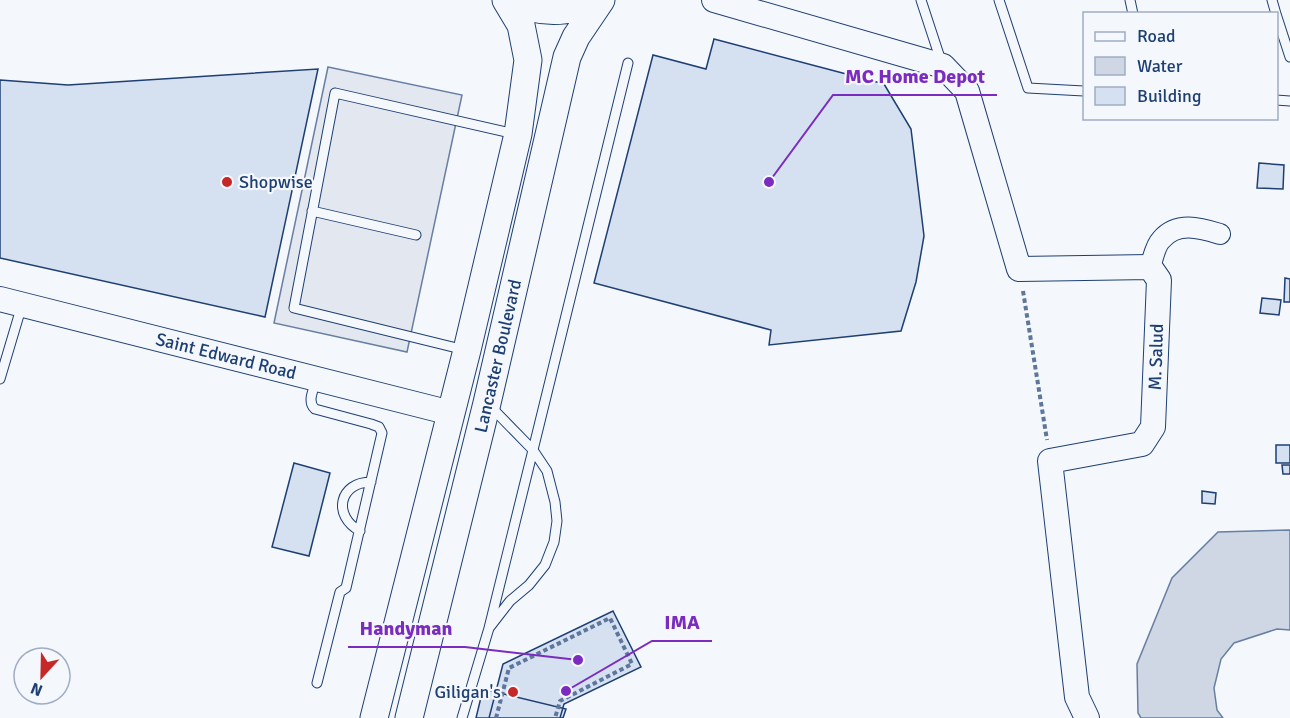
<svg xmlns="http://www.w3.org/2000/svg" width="1290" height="718" font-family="Signika,sans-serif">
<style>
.parking{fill:#e3e8f0;stroke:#687fa3;stroke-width:1.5}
.water{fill:#cfd7e4;stroke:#687fa3;stroke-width:1.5}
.building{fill:#d5e0f0;stroke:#1d3f73;stroke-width:1.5}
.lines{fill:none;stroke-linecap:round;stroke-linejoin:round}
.service-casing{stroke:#1d3f73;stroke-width:11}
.minor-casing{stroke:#1d3f73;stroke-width:22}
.tertiary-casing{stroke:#1d3f73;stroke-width:26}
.secondary-casing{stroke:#1d3f73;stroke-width:29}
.path{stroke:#5e769c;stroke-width:4;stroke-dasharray:4.5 3;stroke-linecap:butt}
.service{stroke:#f4f7fb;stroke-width:9}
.minor{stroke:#f4f7fb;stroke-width:20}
.tertiary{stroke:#f4f7fb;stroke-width:24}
.secondary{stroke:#f4f7fb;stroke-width:27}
.poi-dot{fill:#c62828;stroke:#f4f7fb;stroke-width:2}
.labels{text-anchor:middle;stroke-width:4.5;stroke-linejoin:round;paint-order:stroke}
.poi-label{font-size:18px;fill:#1d3f73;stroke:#f4f7fb;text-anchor:start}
.street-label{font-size:18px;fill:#1d3f73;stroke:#f4f7fb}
.leader{fill:none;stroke:#7b2cbf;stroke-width:2}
.callout-dot{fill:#7b2cbf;stroke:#f4f7fb;stroke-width:2}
.callout-label{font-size:20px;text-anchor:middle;font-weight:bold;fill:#7b2cbf;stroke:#f4f7fb;stroke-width:4.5;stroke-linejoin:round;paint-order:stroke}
</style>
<rect width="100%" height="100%" fill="#f4f7fb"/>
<path class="parking" d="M328 67 462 95 407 352 274 323Z"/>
<path class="water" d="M1290 530V630L1277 629 1234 643 1221 659 1214 688 1217 710 1223 718H1141L1138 713 1137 664 1172 578 1218 532Z"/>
<path class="building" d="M714 39 884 84 911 129 924 236 916 282 901 331 769 345 771 330 594 283 653 55 706 69Z
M318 69 265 317 0 258V80L68 85Z
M1259 163 1284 165 1283 189 1257 188Z
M1285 278 1290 279V302H1284Z
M1262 298 1281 300 1279 315 1260 313Z
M1276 445H1290V463H1276Z
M294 463 330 473 309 556 272 547Z
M1282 465H1290V474H1283Z
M1202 491 1216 493 1215 504 1202 503Z
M613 611 641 667 564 704 560 718H489L503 664Z
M483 689 566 709 563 718H476Z"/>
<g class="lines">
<defs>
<path id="service" d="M921 0 942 64
M999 0 1028 88 1084 91
M1130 0 1133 14
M1272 0 1276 14
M1276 14 1290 57
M1276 100 1290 101
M312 211 416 235
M465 350 294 308 335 93 515 134
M0 379 22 305
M316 381C313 391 307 402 315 409L371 424 379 427 382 433 346 588 340 592 317 683
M491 407 533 450
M533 450 628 63
M360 531C332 516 339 482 371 482
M462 718 489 628 533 450 547 471 555 502 557 521 554 542 545 565 529 585 510 601 489 628"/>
<path id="minor" d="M1150 267C1153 259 1155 246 1161 240 1177 221 1200 228 1220 234"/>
<path id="tertiary" d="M714 0 943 66 967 91 1019 269 1150 267 1159 280 1153 427 1142 444 1050 461 1077 697 1087 718
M0 299 451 413"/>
<path id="secondary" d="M514 0C536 14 571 14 593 0
M374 718 467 350 518 134 528 60 521 25 506 0
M409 718 487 403 567 57 576 37 601 0"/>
</defs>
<use href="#service" class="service-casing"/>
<use href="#minor" class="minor-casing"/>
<use href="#tertiary" class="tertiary-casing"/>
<use href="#secondary" class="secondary-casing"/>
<path class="path" d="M1023 291 1047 440
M496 718 509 668 610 618 632 664 560 701 555 718"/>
<use href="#service" class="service"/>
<use href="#minor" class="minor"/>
<use href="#tertiary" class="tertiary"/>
<use href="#secondary" class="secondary"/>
</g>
<g class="poi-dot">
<circle cx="227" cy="182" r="6"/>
<circle cx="513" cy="692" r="6"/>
</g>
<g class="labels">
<g class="poi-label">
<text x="239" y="188">Shopwise</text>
<text x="501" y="698" text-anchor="end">Giligan's</text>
</g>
<g class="street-label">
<text transform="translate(226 356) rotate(14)" y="6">Saint Edward Road</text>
<text transform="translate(498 356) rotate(-77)" y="6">Lancaster Boulevard</text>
<text transform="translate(1156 357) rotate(-88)" y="6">M. Salud</text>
</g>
</g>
<path class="leader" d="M769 182L833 95H997M566 691L652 641H712M578 660L465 647H348"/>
<g class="callout-dot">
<circle cx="769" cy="182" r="6"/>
<circle cx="566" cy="691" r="6"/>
<circle cx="578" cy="660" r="6"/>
</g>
<g class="callout-label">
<text x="915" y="83">MC Home Depot</text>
<text x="682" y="629">IMA</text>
<text x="406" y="635">Handyman</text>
</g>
<rect x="1083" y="12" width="195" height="108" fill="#f4f7fb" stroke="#9eadc5" stroke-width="1.5"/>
<rect x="1095" y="32" width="30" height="9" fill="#f4f7fb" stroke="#9eadc5" stroke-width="1.5"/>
<text x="1137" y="42" font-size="18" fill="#1d3f73">Road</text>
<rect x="1095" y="57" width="30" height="18" fill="#cfd7e4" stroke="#9eadc5" stroke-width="1.5"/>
<text x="1137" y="72" font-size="18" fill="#1d3f73">Water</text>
<rect x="1095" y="87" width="30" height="18" fill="#d5e0f0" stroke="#9eadc5" stroke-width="1.5"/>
<text x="1137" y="102" font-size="18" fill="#1d3f73">Building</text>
<g transform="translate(42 676) rotate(202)"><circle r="28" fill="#f4f7fb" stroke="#9eadc5" stroke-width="1.5"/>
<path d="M0-4.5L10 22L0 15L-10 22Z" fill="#c62828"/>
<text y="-9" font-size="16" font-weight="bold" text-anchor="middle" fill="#1d3f73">N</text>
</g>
</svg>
